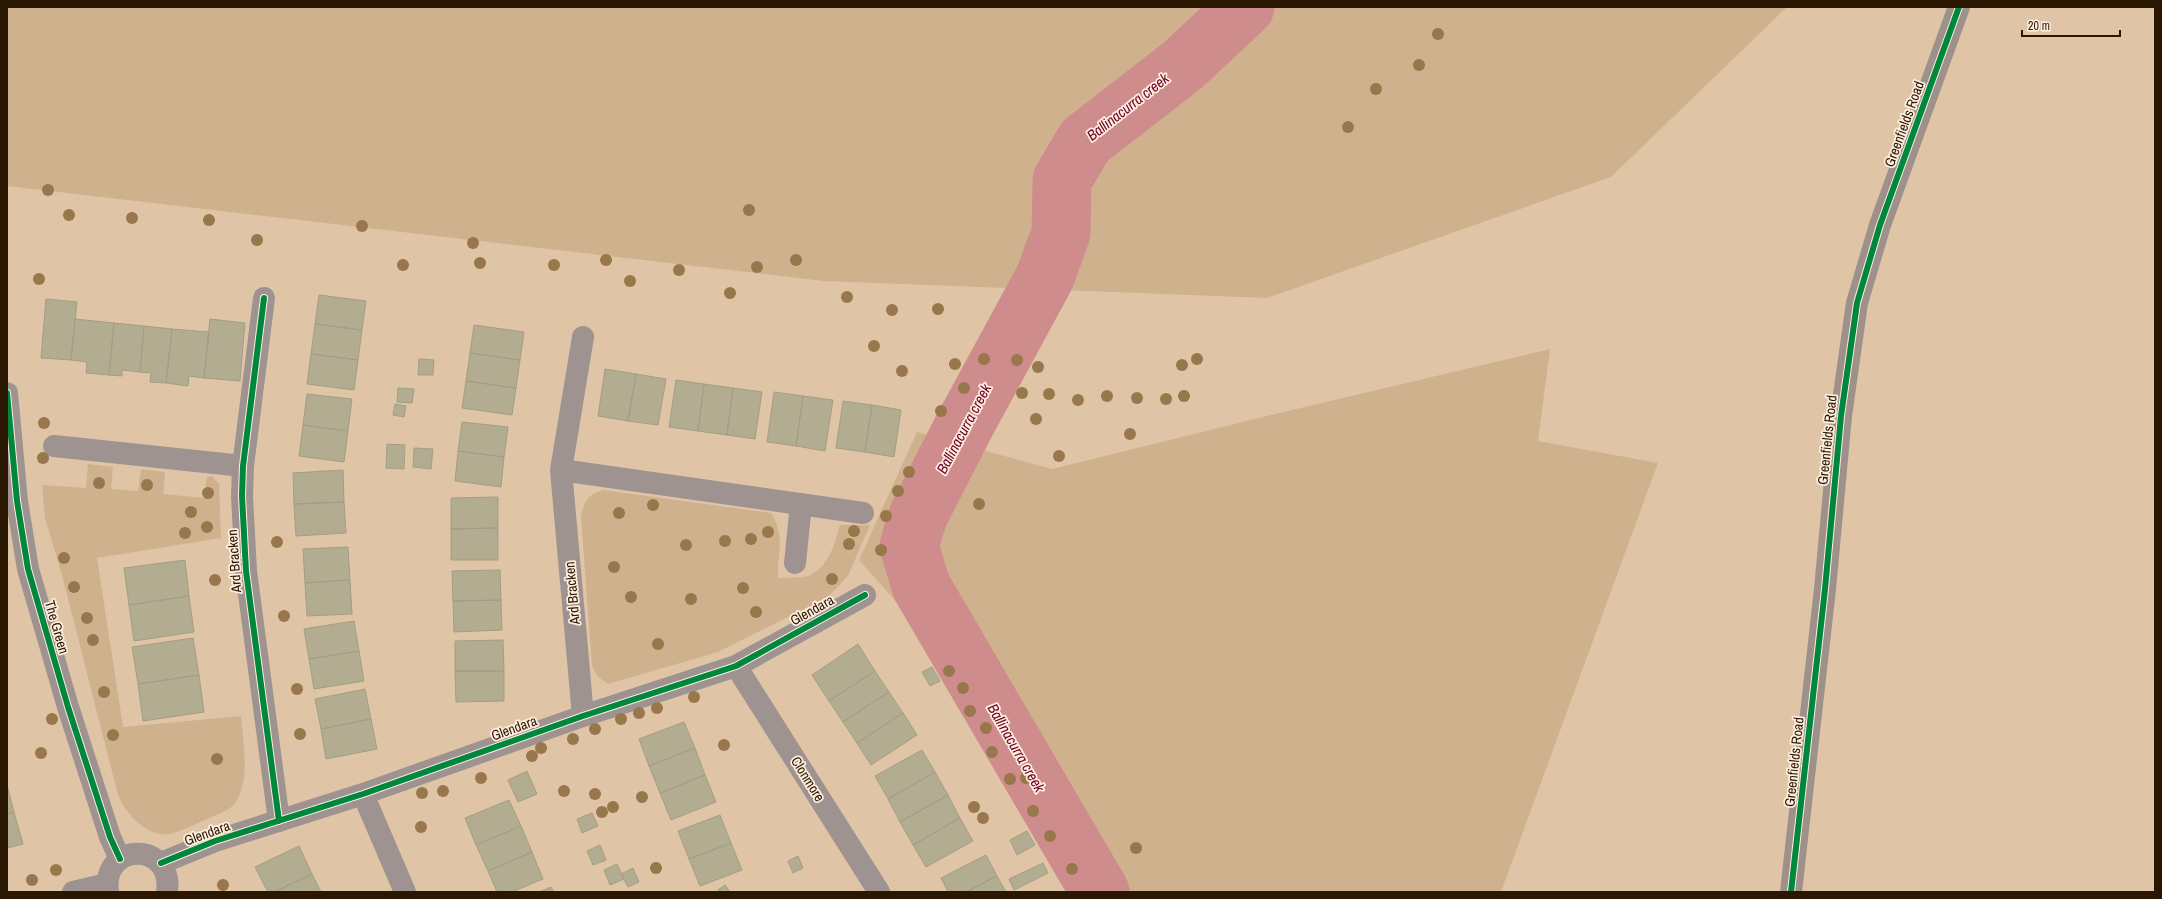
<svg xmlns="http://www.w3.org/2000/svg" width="2162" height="899" font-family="'Archivo Narrow',sans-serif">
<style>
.green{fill:#d0b18d}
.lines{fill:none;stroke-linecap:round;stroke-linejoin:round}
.river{stroke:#cf8c8d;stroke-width:59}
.building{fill:#b2ad91;stroke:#a49d84}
.street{stroke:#9e9391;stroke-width:22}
.secondary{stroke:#9e918c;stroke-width:22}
.cycleway-casing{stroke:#feeede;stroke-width:8}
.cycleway{stroke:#00873e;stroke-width:6}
.tree{fill:#97774b}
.labels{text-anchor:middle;stroke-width:3.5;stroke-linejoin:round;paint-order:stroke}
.street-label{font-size:14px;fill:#291702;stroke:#feeede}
.water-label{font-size:15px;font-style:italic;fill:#6d0029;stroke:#feeede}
</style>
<rect width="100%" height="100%" fill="#dfc5a6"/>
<path class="green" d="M7 7H1787L1611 177 1267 298 824 281 7 186Z
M1550 349 1538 441 1658 463 1501 892H1069L908 615 859 560 917 432 1052 469 1271 415Z
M88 464 113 467 111 489 138 491 141 469 165 472 163 494 204 498 207 477 212 476 219 484 221 538 97 558 123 727 241 716C243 739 250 779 237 800 231 811 218 814 207 819 196 824 182 831 170 834 147 838 126 814 118 795L62 575 45 518 42 485 86 488Z
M603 490 771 513C786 537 777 553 778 578 787 577 802 579 810 575 830 565 834 544 840 525H870L848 576 828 597 718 652 608 684 597 676 592 666 581 516C584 501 588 494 603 490Z"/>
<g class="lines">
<path class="river" d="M1100 892 921 586 909 546 918 516 963 428 1045 277 1061 233 1062 180 1085 141 1183 65 1245 7"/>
</g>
<path class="building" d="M319 295 366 301 362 330 315 324Z
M46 299 77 302 71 360 41 358Z
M75 319 114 323 109 375 86 373 87 362 71 360Z
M210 319 245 323 240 381 204 378Z
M114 323 144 326 140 372 122 370V376L109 375Z
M315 324 362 330 358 360 311 354Z
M474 325 524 332 520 360 470 353Z
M144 326 172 329 166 383 150 382 151 373 140 372Z
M172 329 209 332 204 378 189 376 188 386 166 383Z
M470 353 520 360 516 388 466 381Z
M311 354 358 360 354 390 307 384Z
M419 359 434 360 433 375H418Z
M605 369 636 374 628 421 598 416Z
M636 374 666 379 658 425 628 421Z
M676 380 704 384 698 431 669 427Z
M466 381 516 388 512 415 462 408Z
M704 384 733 388 727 435 698 431Z
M398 388 414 389 412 403 397 402Z
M733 388 762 392 755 439 727 435Z
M774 392 803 396 796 446 767 442Z
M307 394 352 399 348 431 303 425Z
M803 396 833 400 825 451 796 446Z
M843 401 872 405 865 452 836 448Z
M395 404 406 406 404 417 393 415Z
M872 405 901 410 894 457 865 452Z
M462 422 508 427 504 457 458 451Z
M303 425 348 431 344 462 299 456Z
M387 444 405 445 404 469 386 468Z
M414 448 433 449 431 469 413 467Z
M458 451 504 457 501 487 455 481Z
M343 470 344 502 294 504 293 473Z
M498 497V528L451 529V498Z
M344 502 346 533 296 536 294 504Z
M498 528V560H451V529Z
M348 547 350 580 305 583 303 549Z
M185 560 189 596 129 605 124 568Z
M500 570 501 600 453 601 452 571Z
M350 580 352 614 307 616 305 583Z
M189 596 194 632 134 641 129 605Z
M501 600 502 630 454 632 453 601Z
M354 621 359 651 309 659 304 629Z
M193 638 199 675 138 684 132 647Z
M503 640 504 671H455V641Z
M858 644 875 671 829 701 812 675Z
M359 651 364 681 314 689 309 659Z
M932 667 940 681 930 686 922 672Z
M455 671H504V701L456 702Z
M875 671 889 692 843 722 829 701Z
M199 675 204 712 143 721 138 684Z
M365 689 371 719 321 729 315 699Z
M889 692 903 713 857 743 843 722Z
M903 713 917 735 871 765 857 743Z
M371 719 377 749 326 759 321 729Z
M684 722 695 748 649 766 639 739Z
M695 748 705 775 660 793 649 766Z
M922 750 935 772 888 799 875 776Z
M527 771 537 794 518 802 508 780Z
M935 772 948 795 900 822 888 799Z
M705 775 716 802 671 820 660 793Z
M7 785 14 812 7 814Z
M948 795 960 818 913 845 900 822Z
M509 800 521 826 476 845 465 818Z
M14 812 23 844 7 848V814Z
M592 813 598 826 582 833 577 819Z
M720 815 731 843 689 859 678 831Z
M960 818 973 841 926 867 913 845Z
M521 826 532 852 488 871 476 845Z
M1027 831 1035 845 1017 855 1010 840Z
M731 843 742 870 700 886 689 859Z
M600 845 606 860 593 865 587 851Z
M299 846 312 874 274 892H268L255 867Z
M532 852 543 879 512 892H497L488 871Z
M986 855 997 876 966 892H948L941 878Z
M798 856 803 868 793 873 788 861Z
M1043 863 1048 873 1014 890 1009 879Z
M617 864 624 879 610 885 604 870Z
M633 868 639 882 628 887 621 874Z
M312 874 321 892H274Z
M997 876 1006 892H966Z
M725 885 730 892H719L718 890Z
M551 887 554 892H539Z"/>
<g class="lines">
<path class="street" d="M264 298 243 466 242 496 246 571 279 821
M583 337 561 470 583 716
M7 393 17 501 28 569 68 707 110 837 120 859
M54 446 243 466
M561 470 863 513
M795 563 801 504
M736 666 879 892
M363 794 405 892
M161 863 215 841 363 794 583 716 736 666 865 595
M73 892 107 884
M108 892C101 841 174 841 167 892"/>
<path class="secondary" d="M1791 892 1825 589 1841 416 1857 303 1880 225 1959 7"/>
<defs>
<path id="cycleway" d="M264 298 243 466 242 496 246 571 279 821
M7 393 17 501 28 569 68 707 110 837 120 859
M161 863 215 841 363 794 583 716 736 666 865 595
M1791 892 1825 589 1841 416 1857 303 1880 225 1959 7"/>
</defs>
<use href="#cycleway" class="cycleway-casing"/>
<use href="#cycleway" class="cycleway"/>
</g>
<g class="tree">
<circle cx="1438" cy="34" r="6"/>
<circle cx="1419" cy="65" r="6"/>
<circle cx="1376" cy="89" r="6"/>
<circle cx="1348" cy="127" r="6"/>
<circle cx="48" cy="190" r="6"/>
<circle cx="749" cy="210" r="6"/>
<circle cx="69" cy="215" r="6"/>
<circle cx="132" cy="218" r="6"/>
<circle cx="209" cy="220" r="6"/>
<circle cx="362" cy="226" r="6"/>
<circle cx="257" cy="240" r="6"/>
<circle cx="473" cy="243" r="6"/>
<circle cx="606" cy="260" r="6"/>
<circle cx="796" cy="260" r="6"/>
<circle cx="480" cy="263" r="6"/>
<circle cx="403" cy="265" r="6"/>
<circle cx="554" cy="265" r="6"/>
<circle cx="757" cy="267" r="6"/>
<circle cx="679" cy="270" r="6"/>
<circle cx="39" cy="279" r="6"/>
<circle cx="630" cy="281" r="6"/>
<circle cx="730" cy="293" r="6"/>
<circle cx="847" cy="297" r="6"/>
<circle cx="938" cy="309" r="6"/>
<circle cx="892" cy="310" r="6"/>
<circle cx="874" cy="346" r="6"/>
<circle cx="984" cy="359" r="6"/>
<circle cx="1197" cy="359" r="6"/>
<circle cx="1017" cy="360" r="6"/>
<circle cx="955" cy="364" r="6"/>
<circle cx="1182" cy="365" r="6"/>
<circle cx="1038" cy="367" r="6"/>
<circle cx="902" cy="371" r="6"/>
<circle cx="964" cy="388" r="6"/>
<circle cx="1022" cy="393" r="6"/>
<circle cx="1049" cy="394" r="6"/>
<circle cx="1107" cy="396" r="6"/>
<circle cx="1184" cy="396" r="6"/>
<circle cx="1137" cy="398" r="6"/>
<circle cx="1166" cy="399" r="6"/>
<circle cx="1078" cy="400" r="6"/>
<circle cx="941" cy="411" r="6"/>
<circle cx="1036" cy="419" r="6"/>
<circle cx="44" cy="423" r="6"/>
<circle cx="1130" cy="434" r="6"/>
<circle cx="1059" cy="456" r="6"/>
<circle cx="43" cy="458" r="6"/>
<circle cx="909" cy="472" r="6"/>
<circle cx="99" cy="483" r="6"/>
<circle cx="147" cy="485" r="6"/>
<circle cx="898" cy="491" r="6"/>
<circle cx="208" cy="493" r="6"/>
<circle cx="979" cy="504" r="6"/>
<circle cx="653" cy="505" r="6"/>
<circle cx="191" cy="512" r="6"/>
<circle cx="619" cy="513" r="6"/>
<circle cx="886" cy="516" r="6"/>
<circle cx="207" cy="527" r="6"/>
<circle cx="854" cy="531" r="6"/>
<circle cx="768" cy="532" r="6"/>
<circle cx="185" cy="533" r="6"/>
<circle cx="751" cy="539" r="6"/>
<circle cx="725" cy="541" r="6"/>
<circle cx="277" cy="542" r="6"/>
<circle cx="849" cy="544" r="6"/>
<circle cx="686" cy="545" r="6"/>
<circle cx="881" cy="550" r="6"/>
<circle cx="64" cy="558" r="6"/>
<circle cx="614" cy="567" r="6"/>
<circle cx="832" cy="579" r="6"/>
<circle cx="215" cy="580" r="6"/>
<circle cx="74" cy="587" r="6"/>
<circle cx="743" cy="588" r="6"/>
<circle cx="631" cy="597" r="6"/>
<circle cx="691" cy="599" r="6"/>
<circle cx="756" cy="612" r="6"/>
<circle cx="284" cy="616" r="6"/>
<circle cx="87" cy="618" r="6"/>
<circle cx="93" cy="640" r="6"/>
<circle cx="658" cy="644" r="6"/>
<circle cx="949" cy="671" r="6"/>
<circle cx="963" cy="688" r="6"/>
<circle cx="297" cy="689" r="6"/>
<circle cx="104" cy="692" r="6"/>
<circle cx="694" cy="697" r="6"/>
<circle cx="657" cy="708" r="6"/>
<circle cx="970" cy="711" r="6"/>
<circle cx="639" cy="713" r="6"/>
<circle cx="52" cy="719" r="6"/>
<circle cx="621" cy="719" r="6"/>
<circle cx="986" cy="728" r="6"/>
<circle cx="595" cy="729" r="6"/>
<circle cx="300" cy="734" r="6"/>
<circle cx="113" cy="735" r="6"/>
<circle cx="573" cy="739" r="6"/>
<circle cx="724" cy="745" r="6"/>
<circle cx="541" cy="748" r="6"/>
<circle cx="992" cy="752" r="6"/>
<circle cx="41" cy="753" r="6"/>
<circle cx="532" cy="756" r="6"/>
<circle cx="217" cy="759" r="6"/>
<circle cx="481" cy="778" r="6"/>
<circle cx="1026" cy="778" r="6"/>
<circle cx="1010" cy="779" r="6"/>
<circle cx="443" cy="791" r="6"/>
<circle cx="564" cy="791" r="6"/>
<circle cx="422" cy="793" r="6"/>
<circle cx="595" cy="794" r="6"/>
<circle cx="642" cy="797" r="6"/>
<circle cx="613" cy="807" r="6"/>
<circle cx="974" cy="807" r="6"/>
<circle cx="1033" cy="811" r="6"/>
<circle cx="602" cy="812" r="6"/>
<circle cx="983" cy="818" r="6"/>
<circle cx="421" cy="827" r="6"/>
<circle cx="1050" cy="836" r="6"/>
<circle cx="1136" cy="848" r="6"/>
<circle cx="656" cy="868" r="6"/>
<circle cx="1072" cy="869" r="6"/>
<circle cx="56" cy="870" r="6"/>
<circle cx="32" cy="880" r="6"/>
<circle cx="223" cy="885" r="6"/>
</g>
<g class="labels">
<g class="street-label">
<text transform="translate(1904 124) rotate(-70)" y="5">Greenfields Road</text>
<text transform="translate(1827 440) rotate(-84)" y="5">Greenfields Road</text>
<text transform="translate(234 561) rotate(-94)" y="5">Ard Bracken</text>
<text transform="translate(572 593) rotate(-95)" y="5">Ard Bracken</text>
<text transform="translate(812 610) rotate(-29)" y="5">Glendara</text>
<text transform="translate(57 627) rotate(74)" y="5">The Green</text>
<text transform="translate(514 728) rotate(-20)" y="5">Glendara</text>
<text transform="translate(1794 762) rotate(-84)" y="5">Greenfields Road</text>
<text transform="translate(808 779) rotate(58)" y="5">Clonmore</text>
<text transform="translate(207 833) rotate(-20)" y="5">Glendara</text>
</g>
<g class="water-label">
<text transform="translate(1128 107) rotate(-38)" y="5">Ballinacurra creek</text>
<text transform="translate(964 429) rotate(-62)" y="5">Ballinacurra creek</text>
<text transform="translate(1016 748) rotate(60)" y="5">Ballinacurra creek</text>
</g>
</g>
<rect width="2162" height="899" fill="none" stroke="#291702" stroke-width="16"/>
<path d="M2022 30v6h98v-6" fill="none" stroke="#291702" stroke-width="2"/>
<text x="2028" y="30" font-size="12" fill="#291702" stroke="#feeede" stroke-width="3" paint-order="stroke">20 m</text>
</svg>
